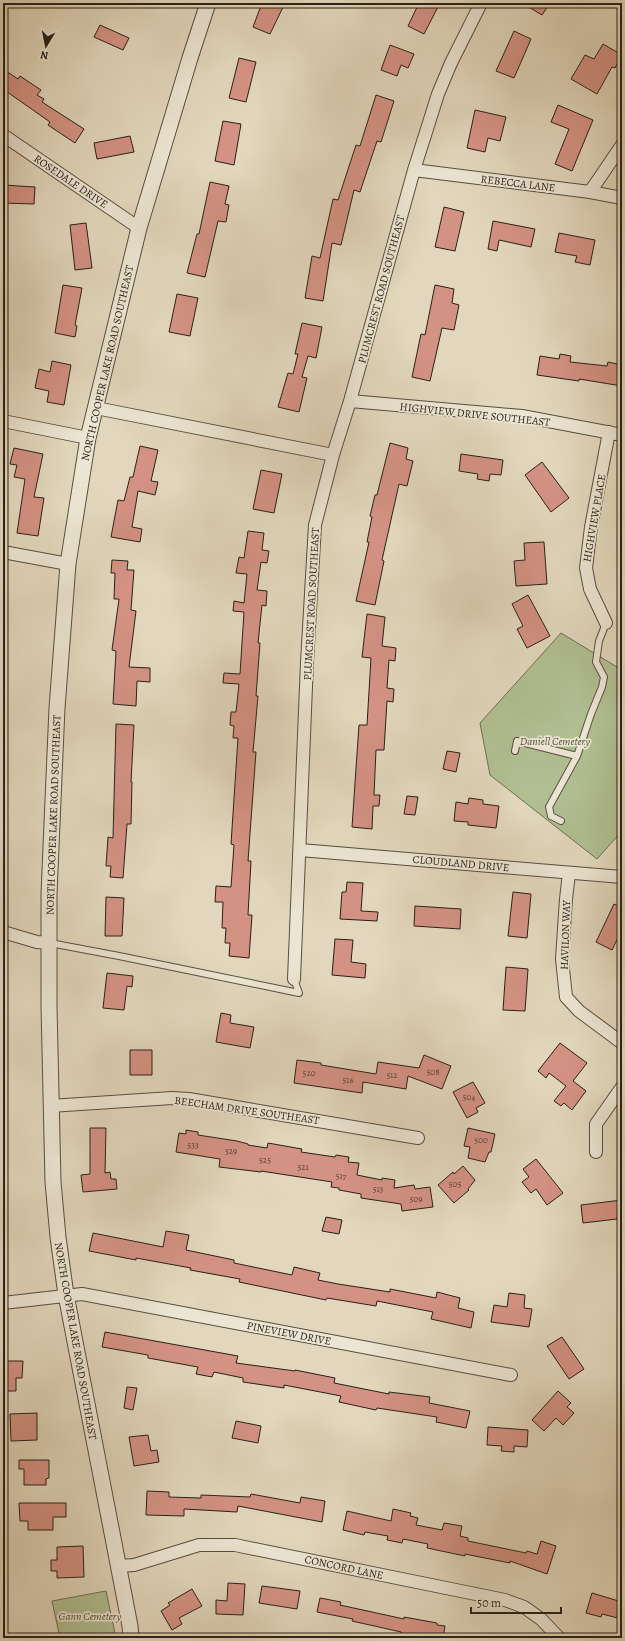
<svg xmlns="http://www.w3.org/2000/svg" width="625" height="1641" font-family="Alegreya,serif">
<style>
.green{fill:#b0bf92;stroke:#6c7054}
.building{fill:#d49284;stroke:#292017}
.lines{fill:none;stroke-linecap:round;stroke-linejoin:round}
.service-casing{stroke:#574e40;stroke-width:8}
.minor-casing{stroke:#574e40;stroke-width:14}
.tertiary-casing{stroke:#574e40;stroke-width:17}
.service{stroke:#ece5d3;stroke-width:6}
.minor{stroke:#ece5d3;stroke-width:12}
.tertiary{stroke:#ece5d3;stroke-width:15}
.labels{text-anchor:middle;stroke-width:3.5;stroke-linejoin:round;paint-order:stroke}
.number-label{font-size:9px;fill:#543c32}
.street-label{font-size:11px;fill:#292017;stroke:#ece5d3}
.park-label{font-size:11px;font-style:italic;fill:#52503c;stroke:#ece5d3}
</style>
<rect width="100%" height="100%" fill="#e2d7bc"/>
<filter id="stains"><feTurbulence type="fractalNoise" baseFrequency=".005" numOctaves="4"/><feColorMatrix values="0 0 0 0 .2 0 0 0 0 .09 0 0 0 0 .02 0 0 0 .5 -.17"/></filter>
<radialGradient id="worn" r=".72"><stop offset=".6" stop-color="#630" stop-opacity="0"/><stop offset="1" stop-color="#630" stop-opacity=".3"/></radialGradient>
<path class="green" d="M561 633 622 670V831L597 859 490 775 480 723Z
M106 1591 116 1638H60L52 1601Z"/>
<path class="building" d="M262 3H285L270 34 253 27Z
M419 3H440L424 34 408 26Z
M522 3H550L542 15Z
M100 25 129 38 123 50 94 37Z
M514 31 531 39 514 78 496 71Z
M603 44 622 55 615 68 612 67 597 94 571 79 585 55 594 59Z
M390 45 414 54 408 68 401 65 397 76 381 70Z
M239 58 256 62 246 102 229 98Z
M3 69 18 79 20 76 41 90 37 95 44 99 42 102 84 129 75 143 48 125 50 122 3 89Z
M376 95 394 101 381 142 377 141 360 192 354 190 341 245 332 243 323 301 305 298 312 256 320 258 333 199 338 200 356 145 360 146Z
M558 105 593 120 572 171 555 164 569 129 551 122Z
M475 110 506 117 500 141 488 138 485 152 467 148Z
M223 121 241 124 234 165 215 161Z
M130 136 134 152 97 159 94 143Z
M210 182 229 186 225 204 229 205 226 222 218 221 205 277 187 273 197 234H199Z
M3 185 35 187 34 204 3 203Z
M444 207 464 212 455 251 435 247Z
M493 221 535 229 531 247 499 240 497 251 488 249Z
M86 223 92 268 75 270 70 225Z
M559 233 595 240 590 265 575 262 577 256 555 252Z
M63 285 82 288 75 325 77 326 75 337 55 333Z
M435 285 454 289 452 303 459 305 454 330 442 328 430 381 412 377 421 334 425 335Z
M177 294 198 298 190 336 169 332Z
M302 323 322 327 316 358 308 356 302 377 307 378 299 412 278 407 288 373 293 374 298 354H295Z
M560 354 571 356 570 362 607 366 608 362 622 365V386L579 379V381L537 375 540 356 559 359Z
M52 361 71 365 64 405 47 402 49 391 35 388 39 369 50 372Z
M390 443 408 448 406 459 413 461 407 486 399 484 382 560 384 561 375 605 356 601 369 542H367L372 517 370 516 375 495H377Z
M140 446 158 450 151 481 158 482 155 495 138 491 132 527 142 529 140 542 111 537 118 500 124 501 130 477H133Z
M14 448 43 454 34 497 44 498 38 536 17 533 25 479 14 477 17 465 10 464Z
M461 454 503 460 501 475 490 474 489 481 477 479 478 474 459 471Z
M542 462 569 498 551 512 525 475Z
M261 470 282 474 274 513 253 509Z
M248 531 264 533 262 550 269 551 267 563 261 562 257 590 267 591 266 606 262 605 258 643H260L256 696H258L253 752H256L248 861H251L248 915H252L249 958 229 956 230 943H225L226 928H222L223 902H215L216 886 231 887 234 845 231 844 238 738H233L234 726 230 725 231 712H236L239 684 223 683 224 673 240 674 244 612 233 611 234 601 244 603 247 574 236 573 239 557 244 558Z
M544 542 547 584 516 586 514 561 525 560 524 543Z
M112 560 128 561 127 570H134L131 610 136 611 129 667 150 668V682L137 681 136 706 113 704 116 651 112 650 119 599H114L115 573H111Z
M528 595 550 636 527 648 517 629 523 626 512 604Z
M367 614 385 617 382 646 396 648 395 661 389 660 387 688 394 689 393 702 387 701 384 750H376L374 795H380L379 806H373L372 829 352 827 359 725H367L371 658 362 657Z
M116 724 134 725 131 782H132L131 824H127L123 878 110 877 111 866H106L108 837 113 838Z
M447 751 460 753 456 772 443 769Z
M407 796 418 797 415 815 404 814Z
M469 798 483 800V804L499 806 496 828 468 825V822L454 821 456 802 468 804Z
M347 882 363 883 361 911 378 912 377 921 340 919 342 892H346Z
M513 892 531 894 527 938 508 936Z
M106 897 124 898 122 936H105Z
M614 904 622 908V929L612 950 596 942Z
M415 906 461 909 460 929 414 926Z
M335 939 353 940 351 962 366 964 365 978 332 975Z
M506 967 528 969 525 1011 503 1010Z
M107 973 133 976 132 987 127 986 124 1010 103 1008Z
M221 1013 231 1015 230 1023 254 1027 250 1048 216 1042Z
M560 1043 587 1063 573 1081 586 1091 572 1110 564 1103 561 1106 554 1101 566 1086 549 1073 546 1078 538 1071Z
M130 1050H152V1075H130Z
M424 1055 451 1066 442 1089 408 1076 406 1089 363 1082 362 1093 294 1083 297 1060 321 1063V1065L376 1074 378 1062 419 1068Z
M473 1082 485 1103 476 1108 478 1112 467 1118 453 1092Z
M90 1128H106L105 1173 110 1172 111 1179H116L117 1189 83 1192 81 1175 90 1174Z
M468 1128 495 1134 491 1152H489L485 1162 468 1158 470 1147 464 1146Z
M186 1130 198 1132V1135L237 1141 248 1144V1145L267 1148 268 1143 302 1149 301 1152 335 1157 336 1155 349 1157 348 1162 359 1163 357 1175 382 1180V1178L395 1180 394 1188 414 1185 415 1189 430 1187 433 1207 402 1211 401 1204 361 1198V1194L339 1190V1188L331 1187 332 1182 261 1171V1172L219 1167 220 1159 176 1152 179 1133 186 1134Z
M536 1159 563 1193 547 1205 536 1189 531 1193 522 1182 529 1177 523 1169Z
M463 1166 475 1180 468 1189 469 1190 454 1203 438 1185 453 1172 454 1174Z
M622 1200V1217H617V1219L583 1223 581 1205Z
M326 1217 342 1220 339 1234 322 1231Z
M166 1231 189 1235 186 1250 234 1260V1263L292 1275 294 1267 320 1273 318 1280 338 1284 390 1292V1289L436 1298 437 1292 460 1298 458 1308 474 1312 471 1328 431 1319 433 1312 377 1301 376 1306 327 1298 326 1300 239 1282 240 1279 190 1270 191 1268 136 1258V1260L89 1251 93 1233 163 1247Z
M509 1293 525 1295 524 1308 532 1309 529 1327 491 1322 494 1305 507 1307Z
M105 1332 238 1356 236 1363 295 1371V1370L335 1378 334 1383 389 1394V1392L430 1397 429 1403 470 1411 466 1428 436 1422 437 1417 377 1408 376 1410 339 1402 341 1396 284 1385V1388L243 1382V1378L214 1372 212 1377 196 1374 198 1367 148 1358V1355L102 1347Z
M562 1337 584 1369 569 1379 547 1346Z
M3 1361H23L22 1378H16V1391H3Z
M127 1387 137 1388 133 1410 124 1408Z
M558 1391 571 1403 567 1407 574 1413 563 1425 556 1418 544 1431 532 1420Z
M37 1413V1440L11 1441 10 1414Z
M236 1421 261 1426 258 1443 232 1438Z
M488 1427 528 1430 527 1447 514 1446V1452L501 1451 502 1446 487 1445Z
M148 1435 151 1451 157 1450 159 1462 134 1466 129 1437Z
M19 1460H49V1478L46 1479V1485H24V1469H19Z
M147 1491 169 1492V1497L201 1498V1495L250 1497 251 1494 300 1503 301 1497 325 1501 322 1522 238 1506 237 1512 184 1509V1516L146 1515Z
M19 1503H66V1517H53V1530H28V1521H20Z
M393 1509 411 1513 410 1516 418 1518 416 1525 442 1530 444 1523 462 1526 460 1536 468 1538V1541L526 1553 527 1551 537 1554 541 1541 556 1546 547 1574 510 1561V1563L465 1554V1556L427 1548 428 1544 403 1539 402 1543 387 1540 388 1536 365 1532 364 1535 343 1530 347 1511 391 1521Z
M83 1546 84 1577 57 1578V1571H51V1560H57V1547Z
M228 1583 245 1584 243 1615 216 1614V1600L227 1601Z
M262 1586 300 1591 297 1609 259 1603Z
M192 1589 202 1606 179 1618 182 1624 172 1630 161 1611 170 1605 168 1603Z
M592 1593 622 1602V1619L602 1614 601 1617 586 1613Z
M320 1598 341 1602 340 1605 404 1619V1617L437 1623V1625L445 1626 443 1638H423L401 1634V1632L352 1621 353 1619 317 1612Z"/>
<g class="lines">
<defs>
<path id="service" d="M515 751 517 741 577 756
M561 821 551 816 549 807 577 756 591 714 602 687 604 677 596 662 599 641 606 623
M50 943 119 956 299 993 294 979"/>
<path id="minor" d="M3 135 139 228
M414 170 590 192 622 198
M590 192 622 145
M350 401 522 416 622 435
M96 408 333 455
M3 421 88 438
M3 552 68 564
M606 623 590 589 586 568 591 527 609 432
M300 850 622 877
M569 873 566 899 562 959 566 997 579 1011 622 1043
M3 932 37 942 50 943
M294 979 307 662 315 525 333 455 350 401 414 170 438 94 451 63 481 3
M50 1106 172 1098 189 1099 418 1138
M596 1152V1124L622 1087
M3 1303 82 1294 511 1375
M118 1566 134 1565 199 1545H235L505 1600 524 1607 541 1619 559 1638"/>
<path id="tertiary" d="M131 1638 130 1626 66 1295 58 1237 53 1182 49 1006V894L53 800 57 708 68 564 88 438 139 228 190 58 208 3"/>
</defs>
<use href="#service" class="service-casing"/>
<use href="#minor" class="minor-casing"/>
<use href="#tertiary" class="tertiary-casing"/>
<use href="#service" class="service"/>
<use href="#minor" class="minor"/>
<use href="#tertiary" class="tertiary"/>
</g>
<g class="labels">
<g class="number-label">
<text x="433" y="1075">508</text>
<text x="309" y="1076">520</text>
<text x="392" y="1078">512</text>
<text x="348" y="1083">516</text>
<text x="469" y="1100">504</text>
<text x="481" y="1143">500</text>
<text x="193" y="1148">533</text>
<text x="231" y="1154">529</text>
<text x="265" y="1163">525</text>
<text x="303" y="1170">521</text>
<text x="341" y="1179">517</text>
<text x="455" y="1187">505</text>
<text x="378" y="1192">513</text>
<text x="416" y="1202">509</text>
</g>
<g class="street-label">
<text transform="translate(71 181) rotate(34)" y="4">ROSEDALE DRIVE</text>
<text transform="translate(518 183) rotate(7)" y="4">REBECCA LANE</text>
<text transform="translate(381 289) rotate(-75)" y="4">PLUMCREST ROAD SOUTHEAST</text>
<text transform="translate(107 363) rotate(-77)" y="4">NORTH COOPER LAKE ROAD SOUTHEAST</text>
<text transform="translate(475 414) rotate(6)" y="4">HIGHVIEW DRIVE SOUTHEAST</text>
<text transform="translate(594 518) rotate(-80)" y="4">HIGHVIEW PLACE</text>
<text transform="translate(311 604) rotate(-87)" y="4">PLUMCREST ROAD SOUTHEAST</text>
<text transform="translate(53 815) rotate(-88)" y="4">NORTH COOPER LAKE ROAD SOUTHEAST</text>
<text transform="translate(461 863) rotate(5)" y="4">CLOUDLAND DRIVE</text>
<text transform="translate(565 935) rotate(-88)" y="4">HAVILON WAY</text>
<text transform="translate(247 1110) rotate(8)" y="4">BEECHAM DRIVE SOUTHEAST</text>
<text transform="translate(289 1333) rotate(11)" y="4">PINEVIEW DRIVE</text>
<text transform="translate(76 1341) rotate(80)" y="4">NORTH COOPER LAKE ROAD SOUTHEAST</text>
<text transform="translate(344 1567) rotate(12)" y="4">CONCORD LANE</text>
</g>
<g class="park-label">
<text x="555" y="745">Daniell Cemetery</text>
<text x="90" y="1620">Gann Cemetery</text>
</g>
</g>
<rect width="625" height="1641" fill="none" stroke="#e2d7bc" stroke-width="16"/>
<rect x="4" y="4" width="617" height="1633" fill="none" stroke="#292017" stroke-width="2"/>
<rect x="8" y="8" width="609" height="1625" fill="none" stroke="#292017"/>
<g transform="translate(46 46) rotate(190)" stroke="#ece5d3" stroke-width="3" paint-order="stroke">
<path d="M0-3L7 15L0 10L-7 15Z" fill="#292017"/>
<text y="-6" font-size="11" font-weight="bold" text-anchor="middle" fill="#292017">N</text>
</g>
<path d="M471 1607v6h90v-6" fill="none" stroke="#292017" stroke-width="2"/>
<text x="477" y="1607" font-size="12" fill="#292017" stroke="#ece5d3" stroke-width="3" paint-order="stroke">50 m</text>
<rect width="100%" height="100%" filter="url(#stains)"/>
<rect width="100%" height="100%" fill="url(#worn)"/>
</svg>
